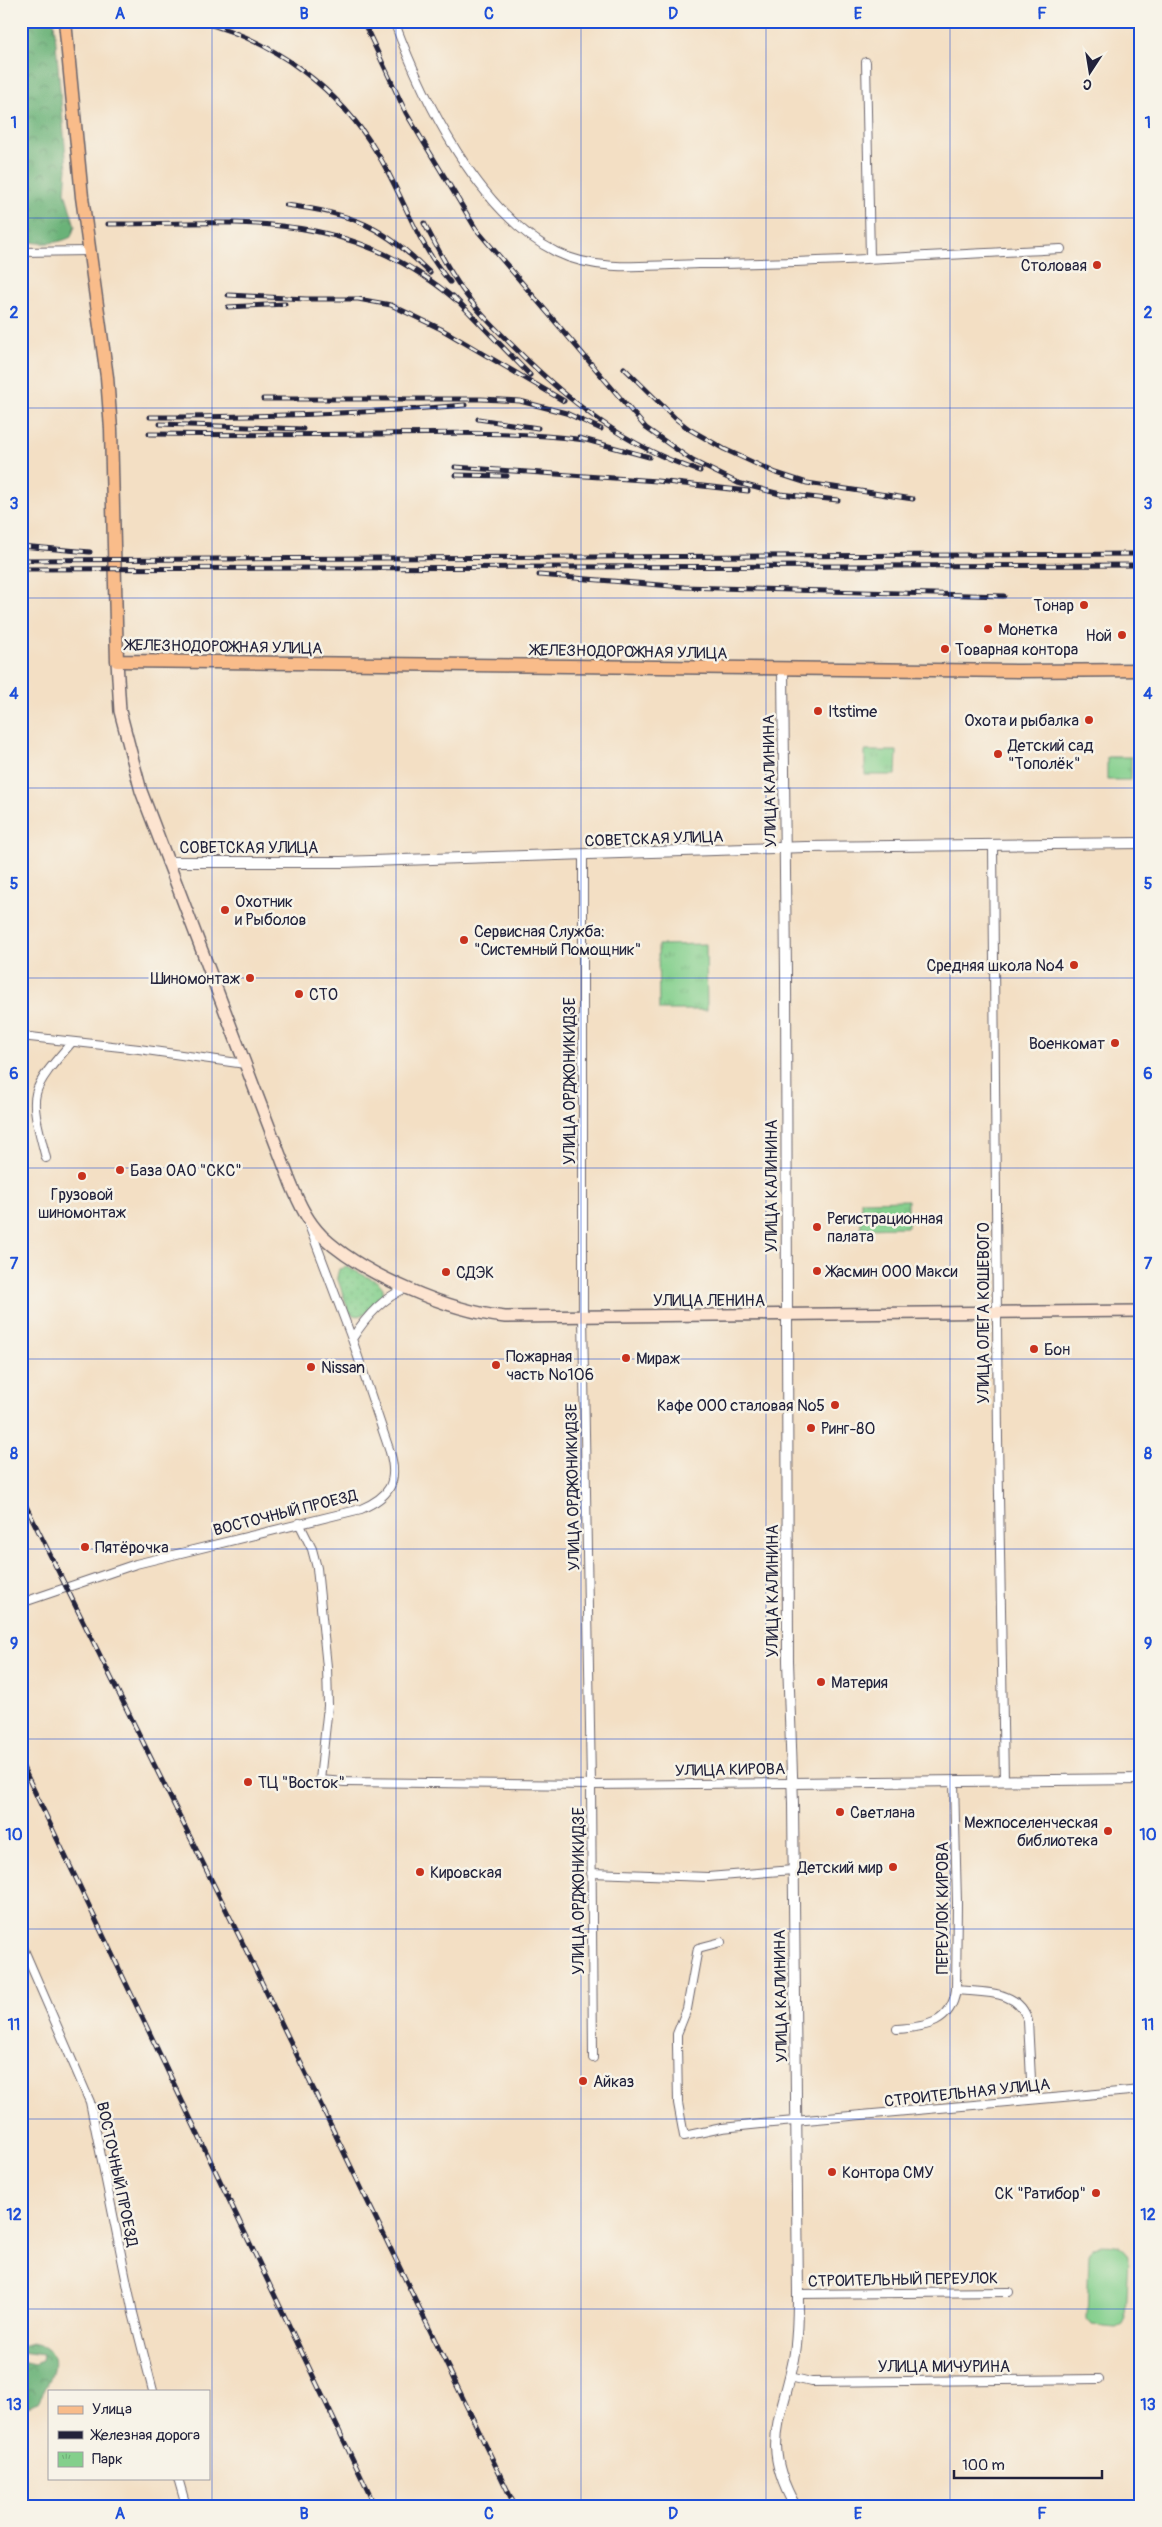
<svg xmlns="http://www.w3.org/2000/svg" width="1162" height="2527" font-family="Pangolin,sans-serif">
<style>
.grass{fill:url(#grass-dots);stroke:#527864}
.forest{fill:url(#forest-crowns);stroke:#466a5a}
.park{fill:url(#park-tufts);stroke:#527864}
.pitch{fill:#83cf8c;stroke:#527864}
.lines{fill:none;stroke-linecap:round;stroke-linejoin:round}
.minor-casing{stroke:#6b646b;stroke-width:10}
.tertiary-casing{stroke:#6b646b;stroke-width:12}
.secondary-casing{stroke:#6b646b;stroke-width:14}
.primary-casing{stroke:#6b646b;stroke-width:15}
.minor{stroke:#fff;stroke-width:8}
.tertiary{stroke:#fff;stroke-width:10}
.secondary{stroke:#fde4d0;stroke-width:11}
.primary{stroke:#f9bc8a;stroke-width:12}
.rail-casing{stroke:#22223b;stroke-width:5}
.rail{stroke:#f7f3e8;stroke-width:3;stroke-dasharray:9;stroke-linecap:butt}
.grid{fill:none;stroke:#1d4ed8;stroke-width:1;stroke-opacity:0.55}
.poi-dot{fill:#c8321e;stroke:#f7f3e8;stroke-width:2}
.labels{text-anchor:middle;stroke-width:5;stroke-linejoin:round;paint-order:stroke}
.poi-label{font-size:16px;fill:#22223b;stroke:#f7f3e8;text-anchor:start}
.street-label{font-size:16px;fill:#22223b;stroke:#f7f3e8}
.neatline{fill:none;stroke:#1d4ed8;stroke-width:2}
.grid-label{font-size:16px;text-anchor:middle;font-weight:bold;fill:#1d4ed8}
</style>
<defs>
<pattern id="grass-dots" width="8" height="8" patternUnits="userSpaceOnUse" patternTransform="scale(1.25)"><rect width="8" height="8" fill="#83cf8c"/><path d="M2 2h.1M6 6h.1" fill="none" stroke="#71b17a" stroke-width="1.8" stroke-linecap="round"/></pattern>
<pattern id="forest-crowns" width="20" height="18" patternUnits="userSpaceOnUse" patternTransform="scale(1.25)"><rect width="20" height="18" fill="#6ab278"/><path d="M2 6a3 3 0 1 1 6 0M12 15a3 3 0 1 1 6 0" fill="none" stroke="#579064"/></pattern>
<pattern id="park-tufts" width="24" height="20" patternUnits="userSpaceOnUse" patternTransform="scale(1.25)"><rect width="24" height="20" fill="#83cf8c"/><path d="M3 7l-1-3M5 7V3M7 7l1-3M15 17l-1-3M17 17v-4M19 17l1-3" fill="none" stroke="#71b17a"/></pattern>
</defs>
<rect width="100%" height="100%" fill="#f7f3e8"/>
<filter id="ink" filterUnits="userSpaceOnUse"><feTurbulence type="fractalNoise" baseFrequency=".02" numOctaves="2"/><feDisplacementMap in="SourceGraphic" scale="10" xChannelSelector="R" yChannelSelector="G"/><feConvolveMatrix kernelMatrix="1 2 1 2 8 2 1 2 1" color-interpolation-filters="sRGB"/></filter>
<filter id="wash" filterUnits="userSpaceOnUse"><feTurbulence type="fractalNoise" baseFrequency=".0096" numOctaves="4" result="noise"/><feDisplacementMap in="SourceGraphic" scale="20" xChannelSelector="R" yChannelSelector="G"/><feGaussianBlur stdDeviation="1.12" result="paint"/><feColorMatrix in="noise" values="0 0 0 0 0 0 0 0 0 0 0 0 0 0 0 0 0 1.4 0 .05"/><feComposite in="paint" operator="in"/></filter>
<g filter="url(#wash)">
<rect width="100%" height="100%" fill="#f3dfc4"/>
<path class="grass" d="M347 1267 378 1282 383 1288V1296C375 1304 361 1324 349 1312L337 1277 339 1269Z"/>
<path class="forest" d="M21 21H54L67 168 65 192 75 226 71 237C58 244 34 246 21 238 21 222 24 208 21 193Z
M32 2343C69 2350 50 2380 38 2402L21 2408V2361L34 2364 42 2361 43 2355 21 2352V2346Z"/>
<path class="park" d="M865 751H897L896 775H865Z
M1107 757H1131V780H1107Z
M706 944 707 1010H659L658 945Z
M908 1200V1227L861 1228V1201Z"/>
<path class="pitch" d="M1099 2244C1111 2245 1123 2242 1128 2256L1125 2318 1122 2324 1116 2327 1092 2325 1087 2319 1089 2254 1092 2248Z"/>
</g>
<g filter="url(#ink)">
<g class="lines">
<defs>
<path id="minor" d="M394 21C423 99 478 213 556 252 598 273 652 265 698 264 819 263 940 255 1061 249
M866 62 870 258
M21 252 88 251
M993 844 998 1438 1004 1781
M583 855V1316L591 1785 593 2058
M21 1036 139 1049 245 1064
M46 1158C29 1092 27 1094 72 1042
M352 1339C365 1318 383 1298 406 1288
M299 1523 312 1549 317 1568 327 1667 328 1706 320 1780 345 1782 591 1785 791 1783
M21 1603 136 1564 361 1509C389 1497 399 1483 390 1452L352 1339 309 1225
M954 1781 957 1903 956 1990C984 1993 1019 1989 1028 2021L1032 2099
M591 1873 708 1877 793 1870
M721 1942 698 1948 687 2009 677 2034V2045L678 2103 684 2136 722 2128 761 2124 1141 2090
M21 1943 90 2102 133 2313 153 2391
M897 2029C927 2027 951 2023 956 1990
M798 2294 1009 2292
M790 2377 811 2382 1099 2379
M178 2478 186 2506"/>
<path id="tertiary" d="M783 669 786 973 788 1661 793 1803 798 2294C798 2316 798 2337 794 2359 782 2419 760 2444 795 2506
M167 862H341L806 847 1141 843
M791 1783 1141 1779"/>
<path id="secondary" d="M117 661 120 711 141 791 291 1184C299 1203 307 1221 322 1236 363 1275 449 1311 505 1317L1141 1311"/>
<path id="primary" d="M65 21 82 197 107 377 111 429 117 661 1019 671 1141 670"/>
</defs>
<use href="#minor" class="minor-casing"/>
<use href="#tertiary" class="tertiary-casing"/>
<use href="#secondary" class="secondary-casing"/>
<use href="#primary" class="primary-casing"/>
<use href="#minor" class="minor"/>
<use href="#tertiary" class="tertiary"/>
<use href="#secondary" class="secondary"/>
<use href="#primary" class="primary"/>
<defs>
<path id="rail" d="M197 21C273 39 340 89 379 156 405 200 416 242 450 282
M363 21 406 113 476 229 646 428 693 461 738 483 780 494 838 500
M286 205C352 213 383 226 430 273
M424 223C436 245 447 268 462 289 477 311 496 329 515 348 569 402 626 447 700 471
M108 224C243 224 346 207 457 301
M228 295 306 299H358L391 305 441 329 564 401
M453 296 530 375
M228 307 285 304
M624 368 676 419 689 429 724 449 776 473 807 483 913 499
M263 399H481L520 401 566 413 601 429
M150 417C255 417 360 414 465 405
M478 419 538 428
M160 424 303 429
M149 434C224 435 298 435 373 434 444 433 515 431 585 440
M579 438 649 457
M455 467 657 481 748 491
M456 475 507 476
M21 546 90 552
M21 560 1141 554
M21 569 1141 565
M539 575 684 587 1004 596
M21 1496 249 1956 515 2506
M21 1763 375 2506"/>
</defs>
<use href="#rail" class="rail-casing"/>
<use href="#rail" class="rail"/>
</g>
</g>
<path class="grid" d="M212 21V2506M396 21V2506M581 21V2506M766 21V2506M950 21V2506M21 218H1141M21 408H1141M21 598H1141M21 788H1141M21 978H1141M21 1168H1141M21 1359H1141M21 1549H1141M21 1739H1141M21 1929H1141M21 2119H1141M21 2309H1141"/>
<g class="poi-dot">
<circle cx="1097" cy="265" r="5"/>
<circle cx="1084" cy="605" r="5"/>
<circle cx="988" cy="629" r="5"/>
<circle cx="1122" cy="635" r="5"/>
<circle cx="945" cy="649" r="5"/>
<circle cx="818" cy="711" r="5"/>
<circle cx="1089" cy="720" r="5"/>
<circle cx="998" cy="754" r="5"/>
<circle cx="225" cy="910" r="5"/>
<circle cx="464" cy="940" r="5"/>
<circle cx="1074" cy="965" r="5"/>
<circle cx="250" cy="978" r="5"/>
<circle cx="299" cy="994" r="5"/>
<circle cx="1115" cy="1043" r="5"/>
<circle cx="120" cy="1170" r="5"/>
<circle cx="82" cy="1176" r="5"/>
<circle cx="817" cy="1227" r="5"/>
<circle cx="817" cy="1271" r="5"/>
<circle cx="446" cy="1272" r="5"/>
<circle cx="1034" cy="1349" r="5"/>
<circle cx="626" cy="1358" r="5"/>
<circle cx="496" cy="1365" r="5"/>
<circle cx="311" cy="1367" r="5"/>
<circle cx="835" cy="1405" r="5"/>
<circle cx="811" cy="1428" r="5"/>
<circle cx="85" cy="1547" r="5"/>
<circle cx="821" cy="1682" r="5"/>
<circle cx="248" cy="1782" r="5"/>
<circle cx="840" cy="1812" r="5"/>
<circle cx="1108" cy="1831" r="5"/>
<circle cx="893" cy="1867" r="5"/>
<circle cx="420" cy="1872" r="5"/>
<circle cx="583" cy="2081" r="5"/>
<circle cx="832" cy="2172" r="5"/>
<circle cx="1096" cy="2193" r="5"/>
</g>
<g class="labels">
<g class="poi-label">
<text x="1087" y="271" text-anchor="end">Столовая</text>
<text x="1074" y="611" text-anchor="end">Тонар</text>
<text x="998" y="635">Монетка</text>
<text x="1112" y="641" text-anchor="end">Ной</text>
<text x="955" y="655">Товарная контора</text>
<text x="828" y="717">Itstime</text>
<text x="1079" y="726" text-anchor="end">Охота и рыбалка</text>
<text x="1008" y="751">Детский сад<tspan x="1008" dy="18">"Тополёк"</tspan></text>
<text x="235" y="907">Охотник<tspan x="235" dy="18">и Рыболов</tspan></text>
<text x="474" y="937">Сервисная Служба:<tspan x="474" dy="18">"Системный Помощник"</tspan></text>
<text x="1064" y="971" text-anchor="end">Средняя школа №4</text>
<text x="240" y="984" text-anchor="end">Шиномонтаж</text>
<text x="309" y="1000">СТО</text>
<text x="1105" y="1049" text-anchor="end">Военкомат</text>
<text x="130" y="1176">База ОАО "СКС"</text>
<text x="82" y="1200" text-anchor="middle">Грузовой<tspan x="82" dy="18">шиномонтаж</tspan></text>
<text x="827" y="1224">Регистрационная<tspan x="827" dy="18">палата</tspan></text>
<text x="827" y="1277">Жасмин ООО Макси</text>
<text x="456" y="1278">СДЭК</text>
<text x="1044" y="1355">Бон</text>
<text x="506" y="1362">Пожарная<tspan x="506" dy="18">часть №106</tspan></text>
<text x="636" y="1364">Мираж</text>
<text x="321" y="1373">Nissan</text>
<text x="825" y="1411" text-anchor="end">Кафе ООО сталовая №5</text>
<text x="821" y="1434">Ринг-80</text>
<text x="95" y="1553">Пятёрочка</text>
<text x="831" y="1688">Материя</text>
<text x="258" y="1788">ТЦ "Восток"</text>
<text x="850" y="1818">Светлана</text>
<text x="1098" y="1828" text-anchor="end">Межпоселенческая<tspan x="1098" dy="18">библиотека</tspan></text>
<text x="883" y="1873" text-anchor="end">Детский мир</text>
<text x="430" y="1878">Кировская</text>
<text x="593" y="2087">Айказ</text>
<text x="842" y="2178">Контора СМУ</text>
<text x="1086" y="2199" text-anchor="end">СК "Ратибор"</text>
</g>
<g class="street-label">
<text transform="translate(224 646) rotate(1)" y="6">ЖЕЛЕЗНОДОРОЖНАЯ УЛИЦА</text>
<text transform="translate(629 651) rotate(1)" y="6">ЖЕЛЕЗНОДОРОЖНАЯ УЛИЦА</text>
<text transform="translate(769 781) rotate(-91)" y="6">УЛИЦА КАЛИНИНА</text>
<text transform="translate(654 838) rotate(-2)" y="6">СОВЕТСКАЯ УЛИЦА</text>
<text x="249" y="853">СОВЕТСКАЯ УЛИЦА</text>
<text transform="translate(569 1081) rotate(-90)" y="6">УЛИЦА ОРДЖОНИКИДЗЕ</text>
<text transform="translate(771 1186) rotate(-90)" y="6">УЛИЦА КАЛИНИНА</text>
<text x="709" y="1306">УЛИЦА ЛЕНИНА</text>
<text transform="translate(983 1313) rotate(-90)" y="6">УЛИЦА ОЛЕГА КОШЕВОГО</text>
<text transform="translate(572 1487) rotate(-91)" y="6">УЛИЦА ОРДЖОНИКИДЗЕ</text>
<text transform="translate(285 1512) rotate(-14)" y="6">ВОСТОЧНЫЙ ПРОЕЗД</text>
<text transform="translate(772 1591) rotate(-90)" y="6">УЛИЦА КАЛИНИНА</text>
<text transform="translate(730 1769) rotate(-1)" y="6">УЛИЦА КИРОВА</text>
<text transform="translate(578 1891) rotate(-90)" y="6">УЛИЦА ОРДЖОНИКИДЗЕ</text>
<text transform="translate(942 1908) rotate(-90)" y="6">ПЕРЕУЛОК КИРОВА</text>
<text transform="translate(780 1996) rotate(-91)" y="6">УЛИЦА КАЛИНИНА</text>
<text transform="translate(967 2092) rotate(-6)" y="6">СТРОИТЕЛЬНАЯ УЛИЦА</text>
<text transform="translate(118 2174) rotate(78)" y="6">ВОСТОЧНЫЙ ПРОЕЗД</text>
<text transform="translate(903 2279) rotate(-1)" y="6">СТРОИТЕЛЬНЫЙ ПЕРЕУЛОК</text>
<text x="944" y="2372">УЛИЦА МИЧУРИНА</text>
</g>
</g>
<rect width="1162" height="2527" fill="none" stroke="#f7f3e8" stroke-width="55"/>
<rect x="48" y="2390" width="162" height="90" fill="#f7f3e8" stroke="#a29fa3"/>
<rect x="58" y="2406" width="25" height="8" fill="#f9bc8a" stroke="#a29fa3"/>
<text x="92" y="2414" font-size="15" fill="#22223b">Улица</text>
<rect x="58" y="2431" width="25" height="8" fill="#22223b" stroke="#a29fa3"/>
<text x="92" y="2440" font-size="15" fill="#22223b">Железная дорога</text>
<rect x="58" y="2452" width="25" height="15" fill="url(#park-tufts)" stroke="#a29fa3"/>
<text x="92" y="2464" font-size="15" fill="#22223b">Парк</text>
<g transform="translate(1090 72) rotate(192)" stroke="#f7f3e8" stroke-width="4" paint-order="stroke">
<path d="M0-4L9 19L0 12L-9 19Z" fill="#22223b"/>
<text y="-8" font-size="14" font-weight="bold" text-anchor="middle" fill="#22223b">С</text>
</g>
<path d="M954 2470v8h148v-8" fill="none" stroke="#22223b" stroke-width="2.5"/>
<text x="962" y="2470" font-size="15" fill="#22223b" stroke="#f7f3e8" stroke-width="4" paint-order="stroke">100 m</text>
<rect x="28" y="28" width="1106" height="2472" class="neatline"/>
<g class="grid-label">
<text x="120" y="19">A</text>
<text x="304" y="19">B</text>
<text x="489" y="19">C</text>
<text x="673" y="19">D</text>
<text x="858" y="19">E</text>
<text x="1042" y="19">F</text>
<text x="14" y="128">1</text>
<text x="1148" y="128">1</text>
<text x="14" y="318">2</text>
<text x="1148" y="318">2</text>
<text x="14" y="509">3</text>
<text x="1148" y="509">3</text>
<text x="14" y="699">4</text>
<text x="1148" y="699">4</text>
<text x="14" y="889">5</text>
<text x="1148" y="889">5</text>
<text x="14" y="1079">6</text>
<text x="1148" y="1079">6</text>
<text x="14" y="1269">7</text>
<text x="1148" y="1269">7</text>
<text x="14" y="1459">8</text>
<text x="1148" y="1459">8</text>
<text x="14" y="1649">9</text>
<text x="1148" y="1649">9</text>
<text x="14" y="1840">10</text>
<text x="1148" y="1840">10</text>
<text x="14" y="2030">11</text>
<text x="1148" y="2030">11</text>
<text x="14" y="2220">12</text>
<text x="1148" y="2220">12</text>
<text x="14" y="2410">13</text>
<text x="1148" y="2410">13</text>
<text x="120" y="2519">A</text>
<text x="304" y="2519">B</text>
<text x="489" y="2519">C</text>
<text x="673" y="2519">D</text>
<text x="858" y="2519">E</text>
<text x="1042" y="2519">F</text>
</g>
</svg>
